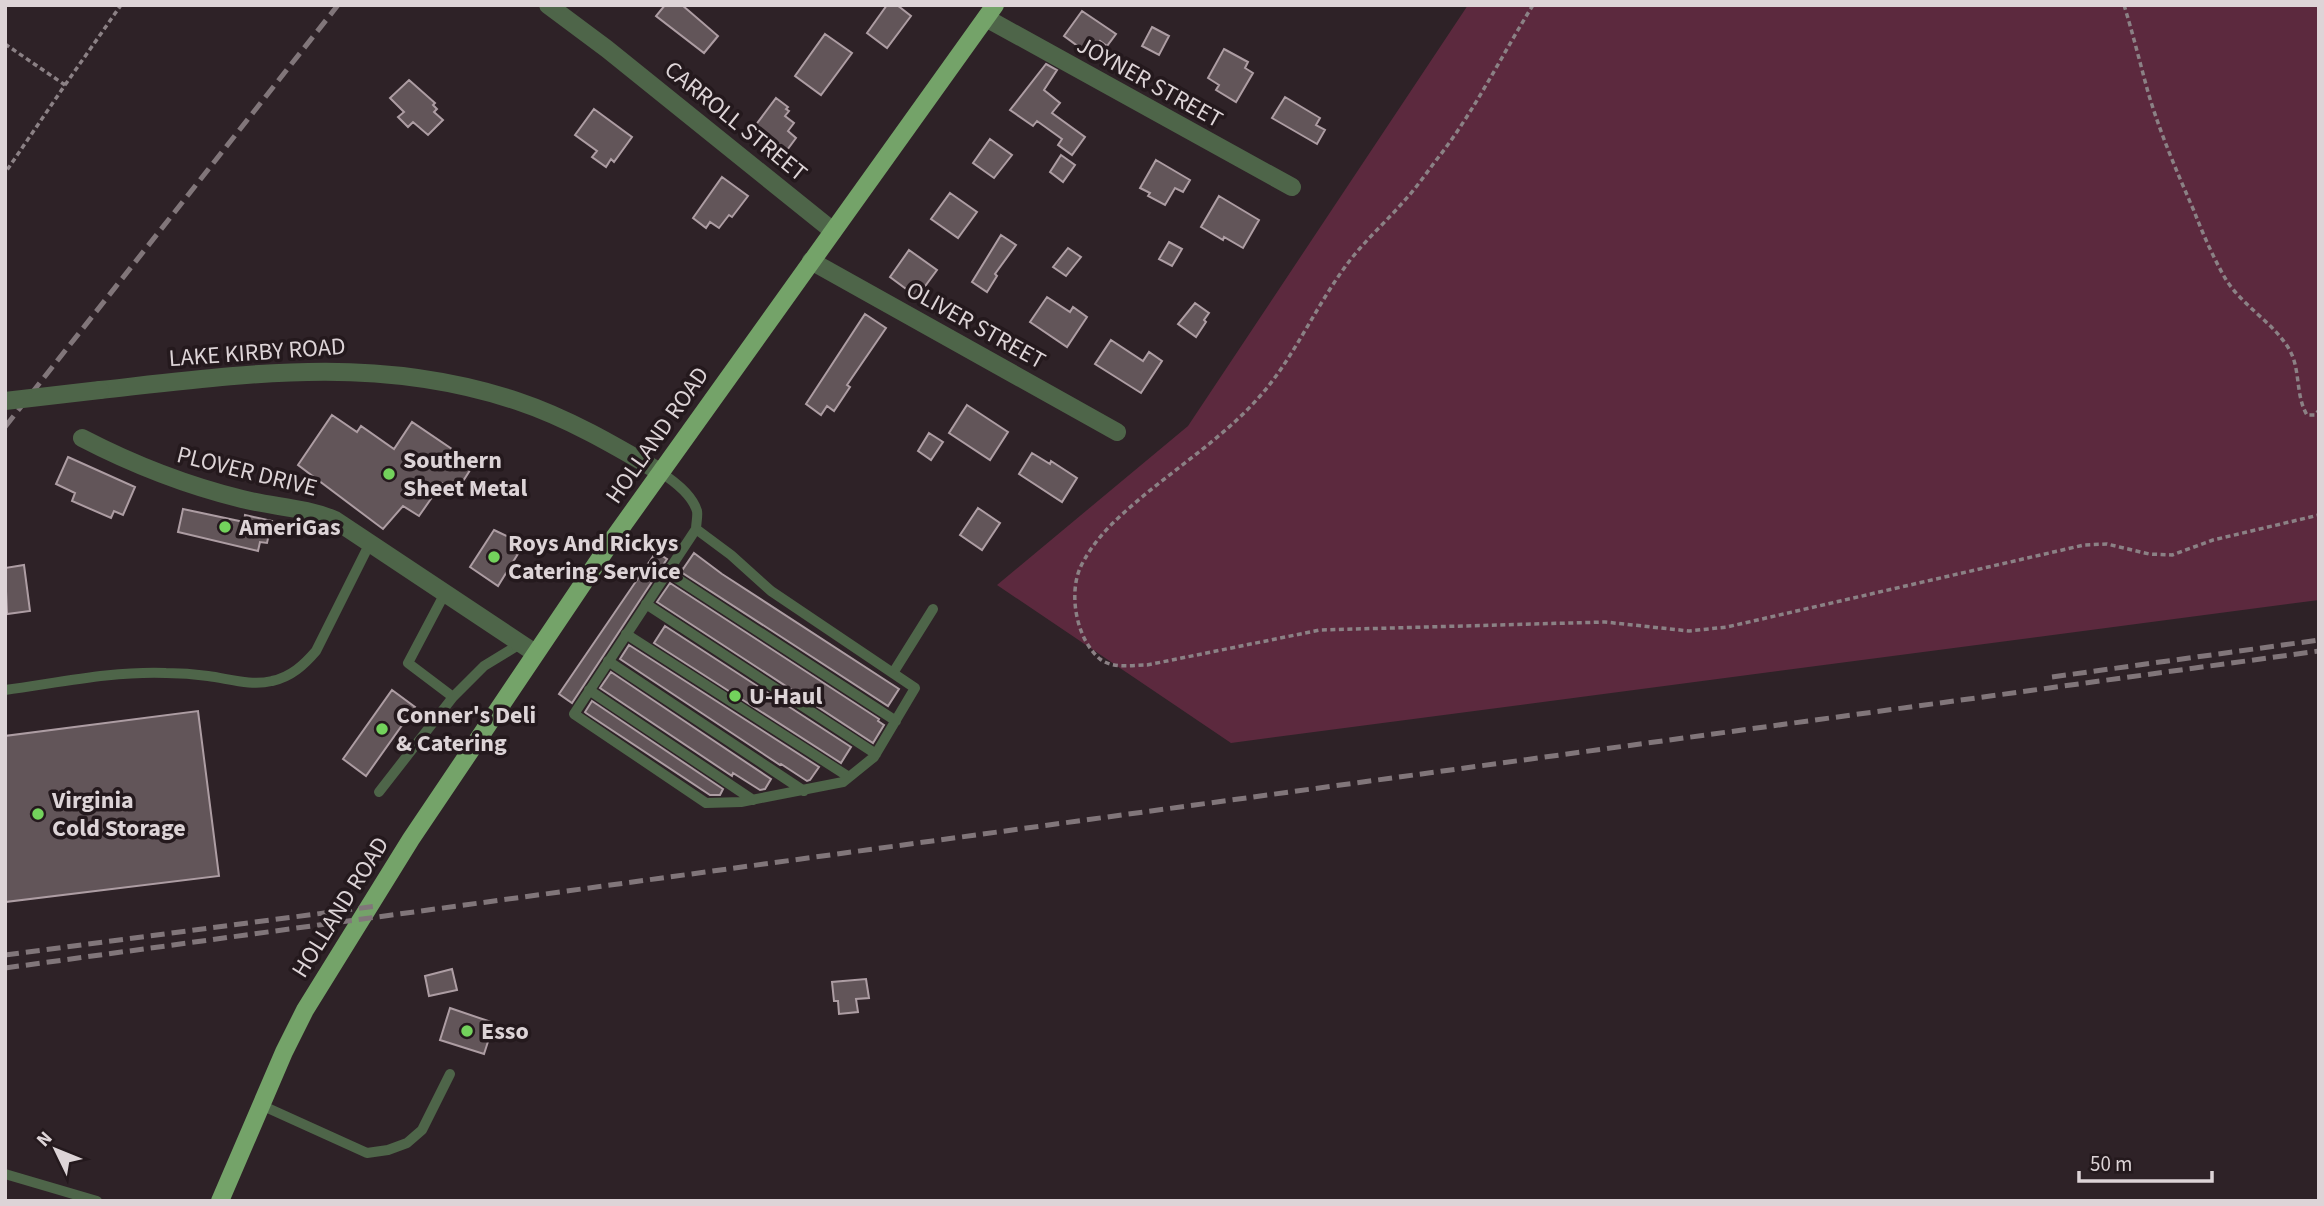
<svg xmlns="http://www.w3.org/2000/svg" width="2324" height="1206" font-family="'Source Sans 3',sans-serif">
<style>
.green{fill:#5c293e}
.building{fill:#625559;stroke:#ad9da3;stroke-width:2}
.lines{fill:none;stroke-linecap:round;stroke-linejoin:round}
.path{stroke:#8b8185;stroke-width:3.5;stroke-dasharray:5 3.5;stroke-linecap:butt}
.service{stroke:#4e6549;stroke-width:10}
.minor{stroke:#4e6549;stroke-width:18}
.tertiary{stroke:#4e6549;stroke-width:18}
.primary{stroke:#74a369;stroke-width:18}
.rail{stroke:#81767a;stroke-width:5;stroke-dasharray:14 7;stroke-linecap:butt}
.tertiary-bridge{stroke:#4e6549;stroke-width:18}
.poi-dot{fill:#73d25c;stroke:#24191d;stroke-width:2.5}
.labels{text-anchor:middle;stroke-width:7;stroke-linejoin:round;paint-order:stroke}
.street-label{font-size:24px;fill:#ddd4d7;stroke:#24191d}
.poi-label{font-size:24px;font-weight:bold;fill:#ddd4d7;stroke:#24191d;text-anchor:start}
</style>
<rect width="100%" height="100%" fill="#2e2227"/>
<path class="green" d="M1468 5H2319V600L1231 743 997 585 1188 426Z"/>
<path class="building" d="M665 5H682L718 36 704 53 656 16Z
M887 5H897L911 16 887 48 867 33Z
M1082 11 1116 34 1107 46 1100 41 1090 55 1064 36Z
M1152 27 1169 36 1159 55 1142 46Z
M825 34 852 53 821 95 795 76Z
M1224 49 1248 62 1245 68 1253 73 1236 102 1216 90 1219 85 1208 78Z
M1046 64 1057 70 1044 90 1060 103 1052 113 1085 137 1072 155 1058 145 1062 139 1037 121 1033 126 1010 110Z
M409 80 435 103 433 105 437 109 434 112 443 120 428 135 413 122 408 127 398 117 404 112 390 98Z
M1285 97 1320 118 1316 125 1325 130 1317 144 1272 118Z
M776 98 788 107 786 109 789 111 785 116 794 123 788 131 796 138 787 150 755 126Z
M594 109 632 137 614 162 611 159 606 167 592 157 597 151 575 135Z
M990 139 1012 155 994 178 973 163Z
M1061 155 1075 165 1063 182 1050 172Z
M1156 160 1190 180 1183 192 1175 188 1165 205 1148 196 1150 193 1140 188Z
M722 177 748 196 732 217 729 215 719 228 710 222 706 228 693 218Z
M950 193 977 212 958 238 931 219Z
M1219 196 1259 220 1243 248 1224 237 1223 240 1201 227Z
M1001 235 1016 245 995 274 997 276 987 292 972 282Z
M1169 242 1182 249 1172 266 1159 259Z
M1068 248 1081 257 1066 276 1053 267Z
M909 250 937 270 917 297 890 277Z
M1047 297 1070 312 1073 307 1087 317 1067 347 1030 322Z
M1195 303 1209 313 1204 320 1206 322 1196 337 1178 324Z
M865 314 886 328 847 385 850 387 834 411 827 406 821 415 806 404Z
M1111 340 1143 361 1149 352 1162 361 1141 393 1095 364Z
M967 405 1008 432 990 460 949 433Z
M332 415 357 432 361 426 394 449 412 422 474 464 456 492 442 483 419 516 403 506 383 529 298 465Z
M929 433 943 442 931 460 918 451Z
M1032 453 1050 464 1051 461 1077 478 1062 502 1019 474Z
M68 457 135 487 123 515 114 511 111 518 72 501 75 493 56 484Z
M978 508 1000 523 982 550 960 535Z
M183 509 244 522 245 515 272 521 267 543 260 542 258 551 178 532Z
M494 530 521 543 518 547 521 549 498 586 470 567Z
M656 552 667 559 572 703 559 694Z
M694 553 722 574 899 689 888 706 678 570 680 568 683 569Z
M24 565 30 611 7 614 5 568Z
M670 583 879 719 878 721 884 725 873 743 657 602Z
M665 626 851 747 841 763 654 643Z
M629 645 819 767 810 780 807 781 781 764 780 765 620 659Z
M611 672 771 779 765 789 760 790 733 773 732 776 600 688Z
M392 690 415 707 366 776 343 759Z
M592 701 723 789 720 795H710L586 713 585 712Z
M198 711 219 876 5 902V736Z
M452 969 457 990 429 996 425 976Z
M866 979 869 998 856 999 858 1012 839 1014 838 1001H834L832 982Z
M450 1008 494 1023 484 1054 440 1040Z"/>
<g class="lines">
<path class="path" d="M1533 5C1502 55 1476 108 1441 154 1429 169 1418 186 1405 200 1386 222 1362 243 1345 267 1315 308 1294 357 1261 395 1229 432 1186 461 1148 492 1122 514 1097 534 1081 566 1068 593 1076 639 1100 659 1113 669 1132 665 1147 665L1320 630 1605 622 1689 631 1727 627 2084 545 2107 544 2149 554 2172 555 2213 540 2319 515
M2124 5C2133 34 2140 63 2148 92 2160 133 2177 172 2194 211 2203 234 2213 257 2225 278 2242 306 2273 322 2289 349 2301 369 2295 395 2307 415H2315L2319 410
M5 44 65 85 5 173
M65 85 121 5"/>
<path class="service" d="M660 472C674 481 692 494 697 511 698 516 696 524 696 529L574 714 706 803 741 802 843 782 874 757 915 688 771 591 731 555 696 529
M667 572 896 721
M445 593 408 663 453 697
M646 604 876 754
M626 634 849 777
M608 661 804 791
M893 673 933 609
M5 690C58 683 112 671 166 673 180 673 194 674 208 676 230 679 251 686 272 681 291 677 304 665 316 651L370 543
M589 690 753 800
M379 792 453 697 484 666 520 644
M261 1105 367 1153 388 1150 407 1143 422 1130 450 1074
M5 1174 97 1201"/>
<path class="minor" d="M548 5 607 49 833 231
M986 18 1292 187
M811 261 1117 432
M82 438C134 465 185 485 242 499 273 507 305 507 335 520L535 653"/>
<path class="tertiary" d="M100 390C245 374 376 354 517 401 568 418 614 445 660 472"/>
<path class="primary" d="M220 1201 284 1052 305 1010 411 839 613 539 995 5"/>
<path class="rail" d="M5 427 338 5
M2052 677 2319 640
M5 955 377 906
M5 968 2319 651"/>
<path class="tertiary-bridge" d="M5 401 100 390"/>
</g>
<g class="poi-dot">
<circle cx="389" cy="474" r="7"/>
<circle cx="225" cy="527" r="7"/>
<circle cx="494" cy="557" r="7"/>
<circle cx="735" cy="696" r="7"/>
<circle cx="382" cy="729" r="7"/>
<circle cx="38" cy="814" r="7"/>
<circle cx="467" cy="1031" r="7"/>
</g>
<g class="labels">
<g class="street-label">
<text transform="translate(1150 82) rotate(29)" y="8">JOYNER STREET</text>
<text transform="translate(736 121) rotate(39)" y="8">CARROLL STREET</text>
<text transform="translate(976 325) rotate(29)" y="8">OLIVER STREET</text>
<text transform="translate(257 352) rotate(-4)" y="8">LAKE KIRBY ROAD</text>
<text transform="translate(657 435) rotate(-55)" y="8">HOLLAND ROAD</text>
<text transform="translate(247 471) rotate(14)" y="8">PLOVER DRIVE</text>
<text transform="translate(340 907) rotate(-58)" y="8">HOLLAND ROAD</text>
</g>
<g class="poi-label">
<text x="403" y="468">Southern<tspan x="403" dy="28">Sheet Metal</tspan></text>
<text x="239" y="535">AmeriGas</text>
<text x="508" y="551">Roys And Rickys<tspan x="508" dy="28">Catering Service</tspan></text>
<text x="749" y="704">U-Haul</text>
<text x="396" y="723">Conner's Deli<tspan x="396" dy="28">&amp; Catering</tspan></text>
<text x="52" y="808">Virginia<tspan x="52" dy="28">Cold Storage</tspan></text>
<text x="481" y="1039">Esso</text>
</g>
</g>
<rect width="2324" height="1206" fill="none" stroke="#ddd4d7" stroke-width="14"/>
<g transform="translate(56 1150) rotate(313)" stroke="#24191d" stroke-width="5" paint-order="stroke">
<path d="M0-5L12 26L0 18L-12 26Z" fill="#ddd4d7"/>
<text y="-10" font-size="19" font-weight="bold" text-anchor="middle" fill="#ddd4d7">N</text>
</g>
<path d="M2079 1171v10h133v-10" fill="none" stroke="#ddd4d7" stroke-width="3.5"/>
<text x="2090" y="1171" font-size="21" fill="#ddd4d7" stroke="#24191d" stroke-width="5" paint-order="stroke">50 m</text>
</svg>
